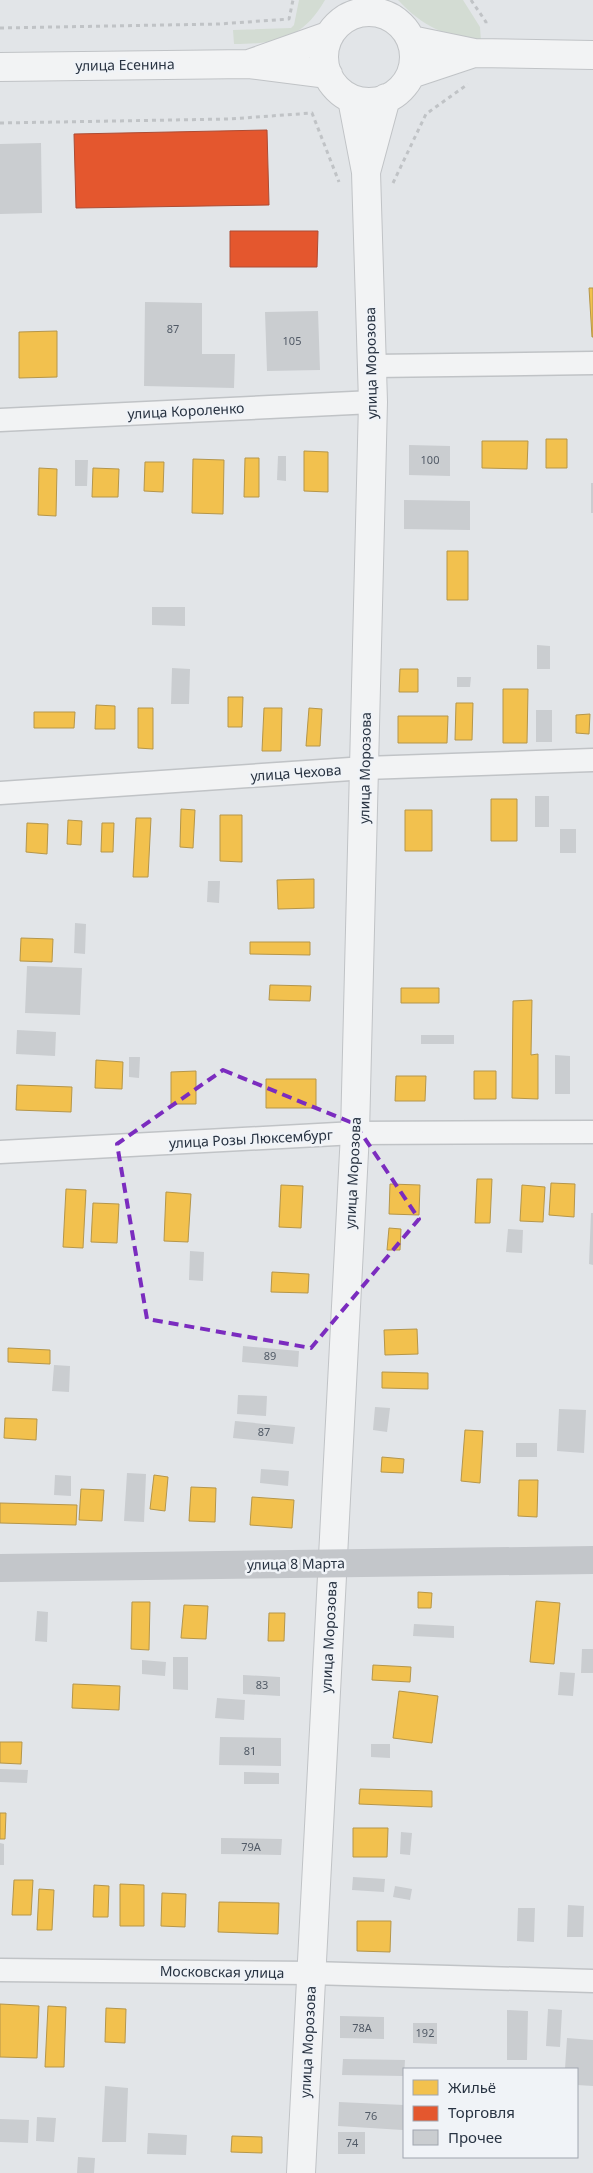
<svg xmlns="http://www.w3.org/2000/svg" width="593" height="2173" font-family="'Noto Sans',sans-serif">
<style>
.green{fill:#d3dcd3}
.homes{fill:#f2c14e;stroke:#b5964a}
.shops{fill:#e4572e;stroke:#ac4c34}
.building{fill:#cacdd0}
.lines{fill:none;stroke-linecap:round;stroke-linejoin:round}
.minor-casing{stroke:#c0c3c6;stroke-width:25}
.tertiary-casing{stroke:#c0c3c6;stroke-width:30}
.path{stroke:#c0c3c6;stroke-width:3;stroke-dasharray:4 4;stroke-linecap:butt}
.minor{stroke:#f2f3f4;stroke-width:22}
.tertiary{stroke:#f2f3f4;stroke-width:28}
.secondary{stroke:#c3c6ca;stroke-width:28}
.marked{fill:none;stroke:#7b2cbf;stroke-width:4;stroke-dasharray:10 6;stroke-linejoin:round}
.labels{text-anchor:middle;stroke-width:5;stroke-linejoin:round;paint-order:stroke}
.number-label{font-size:11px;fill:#515a66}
.street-label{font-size:14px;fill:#283342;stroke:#f0f3f7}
</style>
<rect width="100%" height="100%" fill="#e2e5e8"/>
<path class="green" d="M299 0H325C303 39 276 44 234 44L233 30 291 28 294 25Z
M398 0H463L480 27 481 41C445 36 423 27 398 0Z"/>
<path class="homes" d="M589 288H593V337H592Z
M57 331V377L19 378V332Z
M546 439H567V468H546Z
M482 441H528L527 469 482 468Z
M304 451 328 452V492L304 491Z
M245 458H259V497H244Z
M193 459 224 460 223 514 192 513Z
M145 462H164L163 492 144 491Z
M39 468 57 469 56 516 38 515Z
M93 468 119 469 118 497H92Z
M447 551H468V600H447Z
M400 669H418V692H399Z
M503 689H528L527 743H503Z
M228 697H243L242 727H228Z
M456 703H473L472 740H455Z
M96 705 115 706V729H95Z
M138 708H153V749L138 748Z
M264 708H282L281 751H262Z
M309 708 322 709 320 746H306Z
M34 712H75L74 728H34Z
M590 714 589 734 576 733V715Z
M398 716H448L447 743H398Z
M491 799H517V841H491Z
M181 809 195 810 193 848 180 847Z
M405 810H432V851H405Z
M220 815H242V862L220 861Z
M136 818H151L148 877H133Z
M68 820 82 821 81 845 67 844Z
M27 823 48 824 47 854 26 852Z
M102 823H114L113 852H101Z
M314 879V908L278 909 277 880Z
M21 938 53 939 52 962 20 961Z
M250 942H310V955L250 954Z
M270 985 311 986 310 1001 269 1000Z
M401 988H439V1003H401Z
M532 1000 531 1055 538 1054V1099L512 1098 513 1001Z
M96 1060 123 1062 122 1089 95 1088Z
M196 1071V1104H171V1072Z
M474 1071H496V1099H474Z
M396 1076H426L425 1101H395Z
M266 1079H316V1108H266Z
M17 1085 72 1087 71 1112 16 1110Z
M477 1179H492L490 1223H475Z
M551 1183 575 1184 574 1217 549 1215Z
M390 1184 420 1185 419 1215 389 1214Z
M281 1185 303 1186 301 1228 279 1227Z
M522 1185 545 1187 543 1222 520 1221Z
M66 1189 86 1190 83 1248 63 1247Z
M166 1192 191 1194 188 1242 164 1241Z
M93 1203 119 1204 117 1243 91 1242Z
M389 1228 401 1229 400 1250H387Z
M272 1272 309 1274 308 1293 271 1292Z
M417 1329 418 1354 385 1355 384 1330Z
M8 1348 50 1350V1364L8 1362Z
M382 1372 428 1373V1389L382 1388Z
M5 1418 37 1419 36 1440 4 1438Z
M465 1430 483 1431 480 1483 461 1481Z
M382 1457 404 1459 403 1473 381 1472Z
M154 1475 168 1477 165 1511 150 1509Z
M519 1480H538L537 1517 518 1516Z
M191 1487 216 1488 215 1522 189 1521Z
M81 1489 104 1490 102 1521 79 1520Z
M252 1497 294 1500 292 1528 250 1525Z
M0 1503 77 1505 76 1525 0 1523Z
M418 1592 432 1593 431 1608H418Z
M536 1601 560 1603 554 1664 530 1662Z
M132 1602H150L149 1650 131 1649Z
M184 1605 208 1606 206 1639 181 1638Z
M269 1613H285L284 1641H268Z
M373 1665 411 1667 410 1682 372 1680Z
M73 1684 120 1686 119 1710 72 1708Z
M399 1691 438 1696 432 1743 393 1738Z
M0 1742H22L21 1764 0 1763Z
M360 1789 432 1791V1807L359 1804Z
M0 1813H6L5 1839H0Z
M353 1828H388L387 1857H353Z
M14 1880H33L31 1915H12Z
M120 1884 144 1885V1926H120Z
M94 1885 109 1886 108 1917H93Z
M39 1889 54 1890 52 1930H37Z
M162 1893 186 1894 185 1927 161 1926Z
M219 1902 279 1903 278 1934 218 1932Z
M357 1921H391L390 1952 357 1951Z
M0 2004 39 2006 37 2058 0 2057Z
M48 2006 66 2007 64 2067H45Z
M106 2008 126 2009 125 2043 105 2042Z
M232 2136 262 2137V2153L231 2152Z"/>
<path class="shops" d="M267 130 269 205 76 208 74 134Z
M230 231H318L317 267H230Z"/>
<path class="building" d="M41 143 42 213 0 214V144Z
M145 302 202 303V354H235L234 388 144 386Z
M318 311 320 370 267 371 265 312Z
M409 445 450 446V476L409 475Z
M278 456H286V481L277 480Z
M75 460H88L87 486H75Z
M591 483H593V513H591Z
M404 500 470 501V530L404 529Z
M152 607H185V626L152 625Z
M537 645 550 646V669H537Z
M172 668 190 669 189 704H171Z
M457 677H471L470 687H457Z
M536 710H552V742H536Z
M535 796H549V827H535Z
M560 829H576V853H560Z
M208 881H220L219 903 207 902Z
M75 923 86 924 85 954 74 953Z
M27 966 82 968 80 1015 25 1013Z
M17 1030 56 1032 55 1056 16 1054Z
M421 1035H454V1044H421Z
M555 1055 570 1056V1094H555Z
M129 1057H140L139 1078 129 1077Z
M591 1213H593V1265L589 1264Z
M508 1229 523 1230 522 1253 506 1252Z
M190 1251 204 1252 203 1281 189 1280Z
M243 1346 299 1351 298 1367 242 1362Z
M54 1365 70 1366 69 1392 52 1391Z
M238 1395 267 1396 266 1416 237 1414Z
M375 1407 390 1408 387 1432 373 1430Z
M559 1409 586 1410 584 1453 557 1451Z
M235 1421 295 1427 293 1444 233 1438Z
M516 1443H537V1457H516Z
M261 1469 289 1471 288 1486 260 1483Z
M127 1473 146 1474 144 1522 124 1521Z
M55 1475 71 1476V1496L54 1495Z
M37 1611 48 1612 47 1642 35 1641Z
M414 1624 454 1626V1638L413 1636Z
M582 1649H593V1673H581Z
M173 1657H188V1690L173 1689Z
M142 1660 166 1662 165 1676 142 1674Z
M560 1672 575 1673 573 1696 558 1695Z
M243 1675 280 1677V1696L243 1694Z
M217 1698 245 1700 244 1720 215 1718Z
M220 1737 281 1738V1766L219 1765Z
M371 1744H390V1758L371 1757Z
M0 1769 28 1770 27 1783 0 1782Z
M244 1772 279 1773V1784H244Z
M401 1832 412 1833 410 1855 400 1854Z
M221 1838 282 1839 281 1855 221 1854Z
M0 1843 4 1844V1865H0Z
M353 1877 385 1879 384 1892 352 1890Z
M395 1886 412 1889 410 1900 393 1897Z
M568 1905 584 1906 583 1937H567Z
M518 1908H535L534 1942 517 1941Z
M548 2009 562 2010 560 2047 546 2046Z
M507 2010 528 2011 527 2060H507Z
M340 2016 384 2017V2039L340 2038Z
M413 2023H437V2044L413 2043Z
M567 2038 593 2040V2086L577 2085V2069H565Z
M343 2059 405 2060 404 2076 342 2075Z
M105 2086 128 2088 126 2142H102Z
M339 2102 404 2105 403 2130 338 2126Z
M37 2117 56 2118 54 2142 36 2141Z
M0 2119 29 2120 28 2143 0 2142Z
M338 2132H365V2154H338Z
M148 2133 187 2135 186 2155 147 2154Z
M78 2157 95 2158 94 2173H77Z"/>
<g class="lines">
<defs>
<path id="minor" d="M373 366 593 363
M0 420 373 402
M0 793 365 768 593 760
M0 1152 355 1133 593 1132
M0 1970 311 1973 593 1981"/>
<path id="tertiary" d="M324 57a45 45 0 1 1 90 0a45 45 0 1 1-90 0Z
M411 40 474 53 411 74
M474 53 593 55
M0 67 249 64
M328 74 249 64 328 36
M352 99 366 172 386 98
M301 2173 355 1133 373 402 366 172"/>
</defs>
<use href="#minor" class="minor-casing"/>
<use href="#tertiary" class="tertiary-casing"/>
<path class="path" d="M471 0 486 22V27
M0 28 219 24 289 19 293 0
M0 123 229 119 312 113 339 182
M393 183 426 114 468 84"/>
<use href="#minor" class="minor"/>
<use href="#tertiary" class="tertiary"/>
<path class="secondary" d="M0 1568 593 1560"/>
</g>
<path class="marked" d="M223 1070 355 1124 419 1219 311 1348 147 1319 117 1144Z"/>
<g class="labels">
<g class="number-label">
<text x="173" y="333">87</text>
<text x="292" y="345">105</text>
<text x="430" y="464">100</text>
<text x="270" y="1360">89</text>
<text x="264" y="1436">87</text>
<text x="262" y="1689">83</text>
<text x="250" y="1755">81</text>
<text x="251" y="1851">79А</text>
<text x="362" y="2032">78А</text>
<text x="425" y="2037">192</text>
<text x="371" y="2120">76</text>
<text x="352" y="2147">74</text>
</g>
<g class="street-label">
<text transform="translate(125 65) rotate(-1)" y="5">улица Есенина</text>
<text transform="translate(371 363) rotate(-91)" y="5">улица Морозова</text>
<text transform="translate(186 411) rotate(-3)" y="5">улица Короленко</text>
<text transform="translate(365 768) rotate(-89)" y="5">улица Морозова</text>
<text transform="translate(296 773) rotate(-4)" y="5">улица Чехова</text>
<text transform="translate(251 1139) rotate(-3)" y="5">улица Розы Люксембург</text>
<text transform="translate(353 1173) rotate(-87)" y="5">улица Морозова</text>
<text transform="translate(296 1564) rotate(-1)" y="5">улица 8 Марта</text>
<text transform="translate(329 1637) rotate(-87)" y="5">улица Морозова</text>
<text transform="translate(222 1972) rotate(1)" y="5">Московская улица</text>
<text transform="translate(308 2042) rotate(-87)" y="5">улица Морозова</text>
</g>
</g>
<rect x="403" y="2068" width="175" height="90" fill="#f0f3f7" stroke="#a0a6af"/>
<rect x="413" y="2080" width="25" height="15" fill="#f2c14e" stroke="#a0a6af"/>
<text x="448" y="2093" font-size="15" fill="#283342">Жильё</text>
<rect x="413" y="2106" width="25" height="15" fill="#e4572e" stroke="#a0a6af"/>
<text x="448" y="2118" font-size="15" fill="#283342">Торговля</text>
<rect x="413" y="2130" width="25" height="15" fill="#cacdd0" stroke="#a0a6af"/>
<text x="448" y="2143" font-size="15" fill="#283342">Прочее</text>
</svg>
